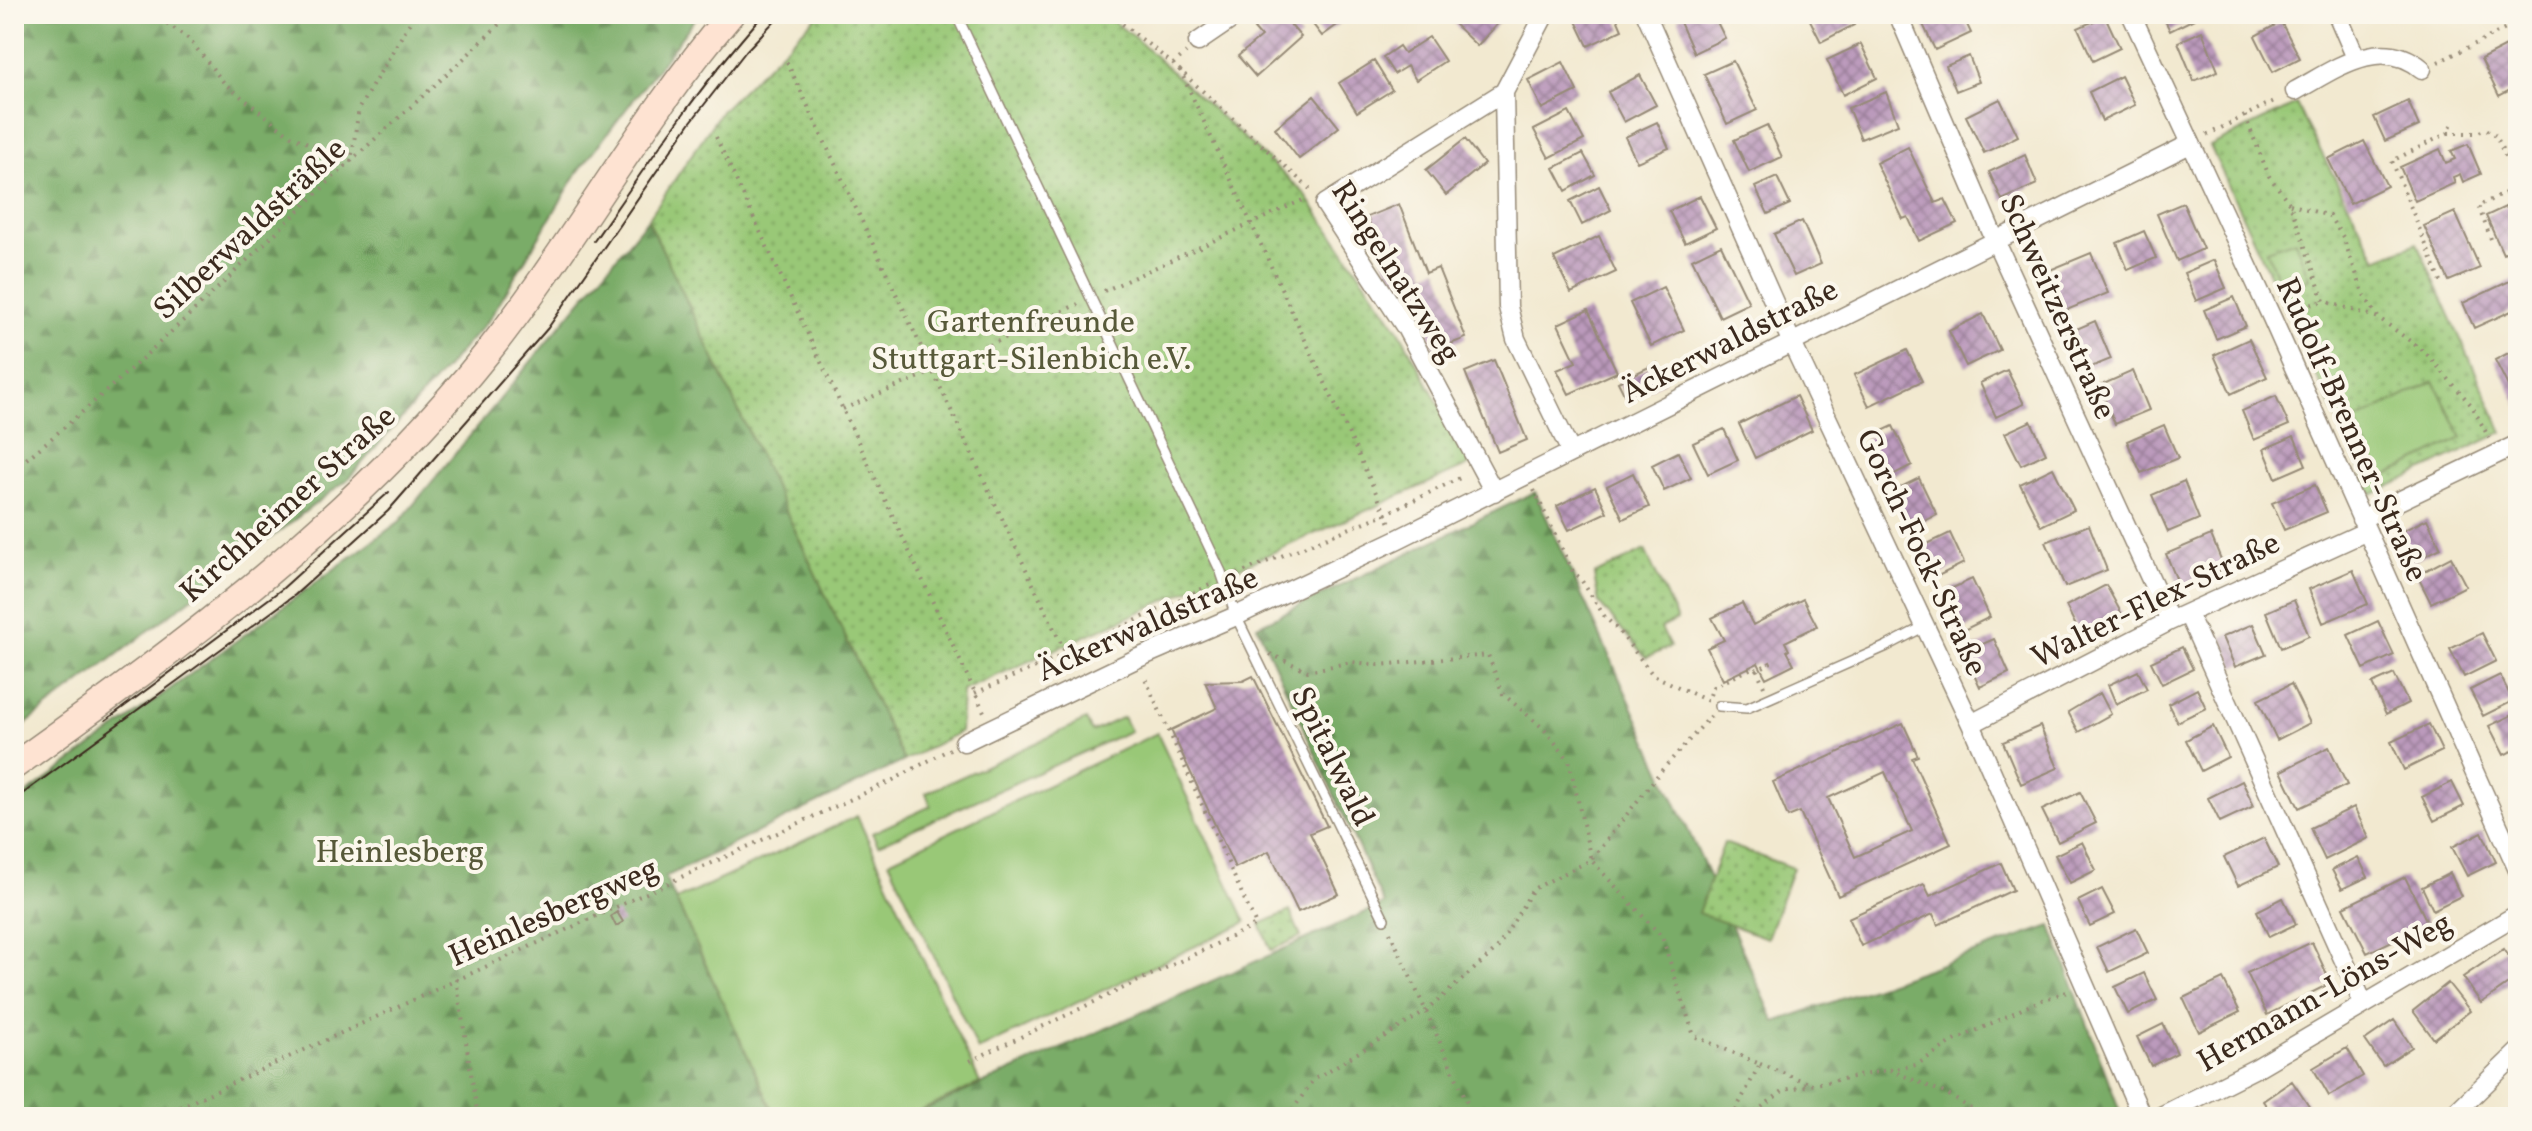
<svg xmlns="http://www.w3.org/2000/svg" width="2532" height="1131" font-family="Vollkorn,serif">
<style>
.forest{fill:url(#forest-firs);stroke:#5a6b43;stroke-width:2}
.park{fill:url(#park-dots);stroke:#6a794a;stroke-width:2}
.pitch{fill:#99c877;stroke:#6a794a;stroke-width:2}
.building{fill:url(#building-cross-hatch);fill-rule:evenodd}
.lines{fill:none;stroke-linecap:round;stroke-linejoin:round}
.lane-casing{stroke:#968a77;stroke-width:12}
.street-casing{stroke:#968a77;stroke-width:21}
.secondary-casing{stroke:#968a77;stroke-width:29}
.path{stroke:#968a77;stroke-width:4;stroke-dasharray:2 6;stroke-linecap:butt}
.lane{stroke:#fff;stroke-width:9}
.street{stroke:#fff;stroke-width:18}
.secondary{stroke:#fee3d2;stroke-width:26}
.tram{stroke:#3b2a1e;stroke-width:2}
.labels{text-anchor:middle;stroke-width:8;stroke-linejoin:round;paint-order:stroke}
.street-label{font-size:32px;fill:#3b2a1e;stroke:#fbf7ec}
.park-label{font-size:32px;fill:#575939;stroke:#fbf7ec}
</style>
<defs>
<pattern id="forest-firs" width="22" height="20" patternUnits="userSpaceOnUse" patternTransform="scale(2)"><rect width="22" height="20" fill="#7aac68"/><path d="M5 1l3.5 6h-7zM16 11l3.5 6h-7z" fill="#658c55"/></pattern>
<pattern id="park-dots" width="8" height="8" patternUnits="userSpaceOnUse" patternTransform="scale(2)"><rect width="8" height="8" fill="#99c877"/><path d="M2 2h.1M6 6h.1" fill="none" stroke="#7ea361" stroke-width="1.8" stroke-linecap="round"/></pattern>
<pattern id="building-cross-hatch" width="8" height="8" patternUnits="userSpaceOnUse" patternTransform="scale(2)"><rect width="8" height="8" fill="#bb9abc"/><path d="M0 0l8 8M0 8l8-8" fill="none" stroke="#997e98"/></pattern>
</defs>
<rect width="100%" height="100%" fill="#fbf7ec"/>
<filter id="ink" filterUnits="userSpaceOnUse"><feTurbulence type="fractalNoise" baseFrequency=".0125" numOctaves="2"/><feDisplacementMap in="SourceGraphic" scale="16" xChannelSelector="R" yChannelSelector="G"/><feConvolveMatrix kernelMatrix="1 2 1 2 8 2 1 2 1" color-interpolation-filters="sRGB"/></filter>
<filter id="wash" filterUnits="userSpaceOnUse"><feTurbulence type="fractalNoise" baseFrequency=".006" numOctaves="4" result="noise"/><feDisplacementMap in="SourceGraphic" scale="32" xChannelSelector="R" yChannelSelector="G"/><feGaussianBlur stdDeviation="1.8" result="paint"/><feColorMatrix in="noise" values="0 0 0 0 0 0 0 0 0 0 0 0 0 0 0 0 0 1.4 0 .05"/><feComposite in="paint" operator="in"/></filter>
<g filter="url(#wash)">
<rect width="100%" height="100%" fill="#f2e9d0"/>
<path class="forest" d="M14 14H699L578 172 490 318 348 479 14 733Z
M648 219 904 761 665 877 776 1117H14V803L400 521Z
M1535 492 1775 1022 2051 926 2122 1117H908L1384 904 1257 626Z"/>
<path class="park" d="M819 14H1103L1134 37 1304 193 1399 330 1471 464 962 691 960 732 904 761 648 219 722 110Z
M2296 104 2377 259 2417 243 2503 432 2372 495 2210 146Z
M1645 550 1677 620 1661 628 1670 647 1646 658 1599 603 1594 575Z
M1724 843 1793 868 1767 938 1698 913Z
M1290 911 1301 937 1271 950 1260 924Z"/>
<path class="pitch" d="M2295 240 2309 279 2281 289 2267 250Z
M2434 381 2462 438 2382 478 2354 421Z
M1123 717 1130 731 878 845 872 833 931 806 926 793 1086 720 1092 732Z
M1157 733 1246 922 978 1050 889 861Z
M857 816 980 1083 908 1117H776L676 900Z"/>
<g id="blocks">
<path class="building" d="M1271 14H1281L1301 37 1256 77 1238 56 1261 37 1254 29Z
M1305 14H1352L1322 36Z
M1453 14H1491L1499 22 1477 46 1449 19Z
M1579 14H1615L1622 30 1588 46 1574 17Z
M1686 14H1713L1725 38 1694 53 1678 18Z
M1807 14H1848L1854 25 1821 42Z
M1928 14H1962L1971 33 1935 50 1920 18Z
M2162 14H2204L2170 31Z
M2105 16 2120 48 2093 61 2078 28Z
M2281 22 2300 58 2273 72 2255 36Z
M2202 31 2218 71 2194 81 2178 42Z
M1429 37 1445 61 1416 80 1407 66 1394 74 1383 57 1399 46 1404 53Z
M2518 40V86L2499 96 2481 59Z
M1861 44 1877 78 1843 95 1827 60Z
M1969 56 1979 82 1956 91 1946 66Z
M1374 61 1392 90 1357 112 1339 83Z
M1733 61 1757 110 1727 124 1704 74Z
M1563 62 1577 91 1542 109 1528 80Z
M1640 75 1656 105 1624 122 1608 92Z
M2121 76 2135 105 2102 121 2089 92Z
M1886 92 1898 124 1861 139 1848 108Z
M1314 96 1339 127 1299 159 1275 128Z
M2000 99 2018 136 1984 153 1966 116Z
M2408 101 2419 126 2385 141 2374 117Z
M1569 112 1584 140 1549 158 1534 130Z
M1657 122 1669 148 1637 162 1625 137Z
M2518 123V142L2511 126Z
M1767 125 1782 157 1749 172 1734 140Z
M1465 139 1484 164 1446 195 1426 170Z
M2364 141 2387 186 2350 204 2328 159Z
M2468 144 2481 174 2463 182 2460 174 2453 177 2455 183 2415 201 2400 167 2440 149 2446 163 2455 159 2451 151Z
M1908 147 1935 203 1945 199 1957 223 1919 241 1908 217 1903 219 1876 163Z
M1583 153 1595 175 1566 191 1554 168Z
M2025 155 2037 184 2002 200 1989 172Z
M1777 177 1790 204 1768 214 1755 187Z
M1599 186 1611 210 1582 225 1570 201Z
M1700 196 1716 228 1685 243 1669 211Z
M2518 201V247L2503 254 2486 216Z
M2183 203 2203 249 2177 261 2157 214Z
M1399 204 1426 273 1438 268 1466 338 1435 350 1407 281 1394 286 1367 217Z
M2455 212 2480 268 2449 281 2424 226Z
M1802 221 1821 264 1794 276 1774 234Z
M2144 231 2156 258 2128 270 2117 243Z
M1599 236 1616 272 1571 293 1554 258Z
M1721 245 1749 303 1720 317 1692 259Z
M2091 253 2108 293 2062 312 2045 272Z
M2214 260 2226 288 2196 301 2184 273Z
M2518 277V308L2474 328 2463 303Z
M1663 287 1684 330 1651 346 1630 303Z
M2234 297 2246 326 2216 339 2204 310Z
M1588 310 1617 372 1569 394 1557 370 1576 362 1558 324Z
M1983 314 2000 350 1966 366 1949 331Z
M2095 321 2111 359 2081 371 2065 334Z
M2249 339 2267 377 2231 394 2214 355Z
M2518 348V406L2495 360Z
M1907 350 1922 381 1869 406 1854 375Z
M1494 360 1527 440 1498 452 1465 372Z
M1657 363 1665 381 1627 400 1618 382Z
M2007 370 2024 404 1996 417 1980 383Z
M2133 371 2149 410 2115 424 2099 386Z
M1796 396 1812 430 1755 458 1739 424Z
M2276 396 2289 425 2254 440 2242 411Z
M2031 421 2046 453 2021 465 2005 433Z
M2164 425 2178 458 2141 473 2127 441Z
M1893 426 1912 465 1885 479 1865 439Z
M1724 429 1738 460 1708 474 1693 443Z
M2294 436 2306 465 2276 478 2264 449Z
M1678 452 1691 478 1664 491 1652 465Z
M2053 468 2074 510 2041 526 2020 484Z
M1633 473 1649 507 1623 519 1607 486Z
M1919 478 1937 515 1909 528 1891 492Z
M2184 481 2199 519 2168 532 2152 495Z
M2315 485 2327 512 2284 530 2272 503Z
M1595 487 1607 512 1569 530 1557 506Z
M2427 519 2441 548 2412 562 2398 533Z
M2089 525 2107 570 2065 587 2046 542Z
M1950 533 1964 563 1932 579 1917 549Z
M2211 535 2225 569 2180 588 2166 554Z
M2451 557 2466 586 2431 603 2417 575Z
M2353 570 2368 604 2323 623 2309 589Z
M1972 579 1990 617 1962 631 1944 592Z
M2106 585 2124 618 2083 640 2066 606Z
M1803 599 1817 626 1785 642 1789 650 1787 651 1794 664 1766 678 1758 663 1723 680 1707 648 1724 640 1712 618 1742 603 1753 625Z
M2294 600 2309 636 2281 648 2266 612Z
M2378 621 2394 655 2364 669 2348 635Z
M2253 624 2266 654 2235 667 2222 637Z
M2482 633 2496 661 2464 677 2450 649Z
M1994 639 2009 673 1980 687 1964 652Z
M2182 647 2193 669 2162 684 2151 662Z
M2138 671 2147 689 2116 704 2108 685Z
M2394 674 2408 703 2386 714 2372 684Z
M2500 675 2513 701 2483 716 2470 690Z
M1253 676 1327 826 1310 833 1339 894 1298 912 1269 851 1235 868 1171 730 1217 708 1205 682 1243 681Z
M2291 684 2310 723 2277 740 2258 700Z
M2197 689 2206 708 2177 722 2168 704Z
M2100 693 2111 714 2079 732 2068 712Z
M2518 712V748L2504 755 2489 726Z
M1903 723 1918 756 1912 758 1951 844 1838 896 1800 812 1788 817 1773 782ZM1885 772 1912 831 1855 857 1828 798Z
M2429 724 2442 751 2404 770 2391 742Z
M2040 726 2058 768 2021 784 2003 742Z
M2213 726 2228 757 2201 771 2186 740Z
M2329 747 2347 785 2299 808 2281 771Z
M2242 781 2254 806 2220 822 2208 798Z
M2452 782 2464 806 2434 821 2422 797Z
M2080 792 2096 823 2058 842 2042 810Z
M2354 807 2369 838 2325 860 2310 828Z
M2482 832 2496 862 2467 876 2452 847Z
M2264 838 2278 867 2238 886 2224 857Z
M2082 842 2096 870 2070 883 2055 855Z
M2358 857 2368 877 2342 889 2332 870Z
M2001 863 2013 890 1938 925 1933 914 1861 946 1848 918 1924 884 1930 896Z
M2450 873 2461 896 2433 910 2422 887Z
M2405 877 2428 924 2367 953 2344 907Z
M2102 889 2115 914 2090 926 2078 901Z
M2283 898 2296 924 2269 937 2257 911Z
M617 912 623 922 616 926 611 916Z
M2136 928 2148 953 2109 972 2097 947Z
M2312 942 2331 983 2267 1015 2247 973Z
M2504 949 2518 970V977L2481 1003 2463 977Z
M2144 973 2157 1000 2128 1014 2115 987Z
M2223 979 2240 1012 2199 1032 2183 998Z
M2448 983 2470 1011 2434 1039 2413 1011Z
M2394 1020 2412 1047 2383 1066 2365 1040Z
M2163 1024 2177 1053 2151 1066 2137 1037Z
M2347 1048 2363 1076 2329 1096 2313 1068Z
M2292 1081 2310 1108 2297 1117H2274L2263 1101Z
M2518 1105V1117H2503Z"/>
</g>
</g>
<g filter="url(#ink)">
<use href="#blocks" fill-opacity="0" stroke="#968a77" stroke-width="2"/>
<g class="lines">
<defs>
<path id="lane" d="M956 14 1221 572 1236 616 1384 919
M1719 706 1747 708 1887 646 1925 626"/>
<path id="street" d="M1646 14 1792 343 1971 724 2142 1117
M1898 14 1995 240 2170 621
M2131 14 2272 318 2518 870
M2337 14 2356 58
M1198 42 1239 14
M2295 91C2334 70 2380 34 2422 69
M1504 92 1508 307 1516 339 1571 452
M1494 492 1406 328 1325 204 1504 92 1545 14
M2361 519 2518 444
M2188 614 2363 1003
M1971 724 2170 621 2367 531
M964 742 1136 659 1236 616 1398 539 2190 144
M2159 1117 2258 1067 2518 914
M2451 1117 2518 1052"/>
<path id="secondary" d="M14 766C185 644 355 518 487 353 574 244 640 120 731 14"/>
</defs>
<use href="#lane" class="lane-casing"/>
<use href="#street" class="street-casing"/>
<use href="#secondary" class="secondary-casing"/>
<path class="path" d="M154 14 189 39 225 84 291 136 351 161 359 108 415 14
M1110 14 1173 64 1313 192
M787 62 1073 669
M2438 62 2518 23
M1173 64 1186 53
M1180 70 1390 523
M2245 116 2269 176 2290 204 2324 301 2379 318 2426 353 2472 406 2489 438
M2448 133H2477L2486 129 2496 135 2518 186
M2207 135 2278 99
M716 137 985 714
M2290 204 2329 216 2343 237 2364 295 2378 317
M2491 239 2478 206 2518 187
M2441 282 2392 161 2448 133 2452 123
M1104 291 1307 198
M2288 311 2324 301
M843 409 932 372 1078 304
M14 469C127 378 230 276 336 175 393 121 454 71 509 14
M1534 490 1573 572 1580 578 1605 617 1618 630 1653 675 1708 701
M1237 574 1385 514 1464 476
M1270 654 1308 671 1352 662 1379 665 1488 655 1503 694 1544 729 1569 760 1591 860 1662 937 1694 1036 1760 1064 1732 1117
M1764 686 1757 670 1770 663 1769 661
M975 693 1066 654 1210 585
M1710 695 1713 687 1754 667 1757 670
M1390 932 1474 1117
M456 979 478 1117
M970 1061 1256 925 1144 676
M1760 1064 1811 1084
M1890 1070 1947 1094 1984 1117
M158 1117 893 780 950 749
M1288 1117 1313 1080 1425 1012 1497 949 1533 889 1591 860 1661 771 1711 716
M1566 1117 1606 1110 1633 1117
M1749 1117 1784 1090 1916 1065 1952 1042 2039 1001 2070 991"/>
<use href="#lane" class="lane"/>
<use href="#street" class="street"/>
<use href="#secondary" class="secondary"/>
<path class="tram" d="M594 241C648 163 700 85 764 14
M106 720 282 589 389 492
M14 800 295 595 388 511 548 328 690 123 746 51 781 14"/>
</g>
</g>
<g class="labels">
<g class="street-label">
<text transform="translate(249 228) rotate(-43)" y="11">Silberwaldsträßle</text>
<text transform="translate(1397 271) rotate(57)" y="11">Ringelnatzweg</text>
<text transform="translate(2059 306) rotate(66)" y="11">Schweitzerstraße</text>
<text transform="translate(1729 340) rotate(-27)" y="11">Äckerwaldstraße</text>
<text transform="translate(2353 429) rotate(66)" y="11">Rudolf-Brenner-Straße</text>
<text transform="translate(287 503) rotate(-42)" y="11">Kirchheimer Straße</text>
<text transform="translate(1923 552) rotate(65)" y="11">Gorch-Fock-Straße</text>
<text transform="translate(2155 599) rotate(-26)" y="11">Walter-Flex-Straße</text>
<text transform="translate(1147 623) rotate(-24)" y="11">Äckerwaldstraße</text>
<text transform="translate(1334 756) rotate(64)" y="11">Spitalwald</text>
<text transform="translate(553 911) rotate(-24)" y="11">Heinlesbergweg</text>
<text transform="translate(2324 991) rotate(-30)" y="11">Hermann-Löns-Weg</text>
</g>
<g class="park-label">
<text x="1031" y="332">Gartenfreunde<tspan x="1031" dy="37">Stuttgart-Silenbich e.V.</tspan></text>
<text x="400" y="862">Heinlesberg</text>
</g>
</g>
<rect width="2532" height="1131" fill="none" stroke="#fbf7ec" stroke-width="48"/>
</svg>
